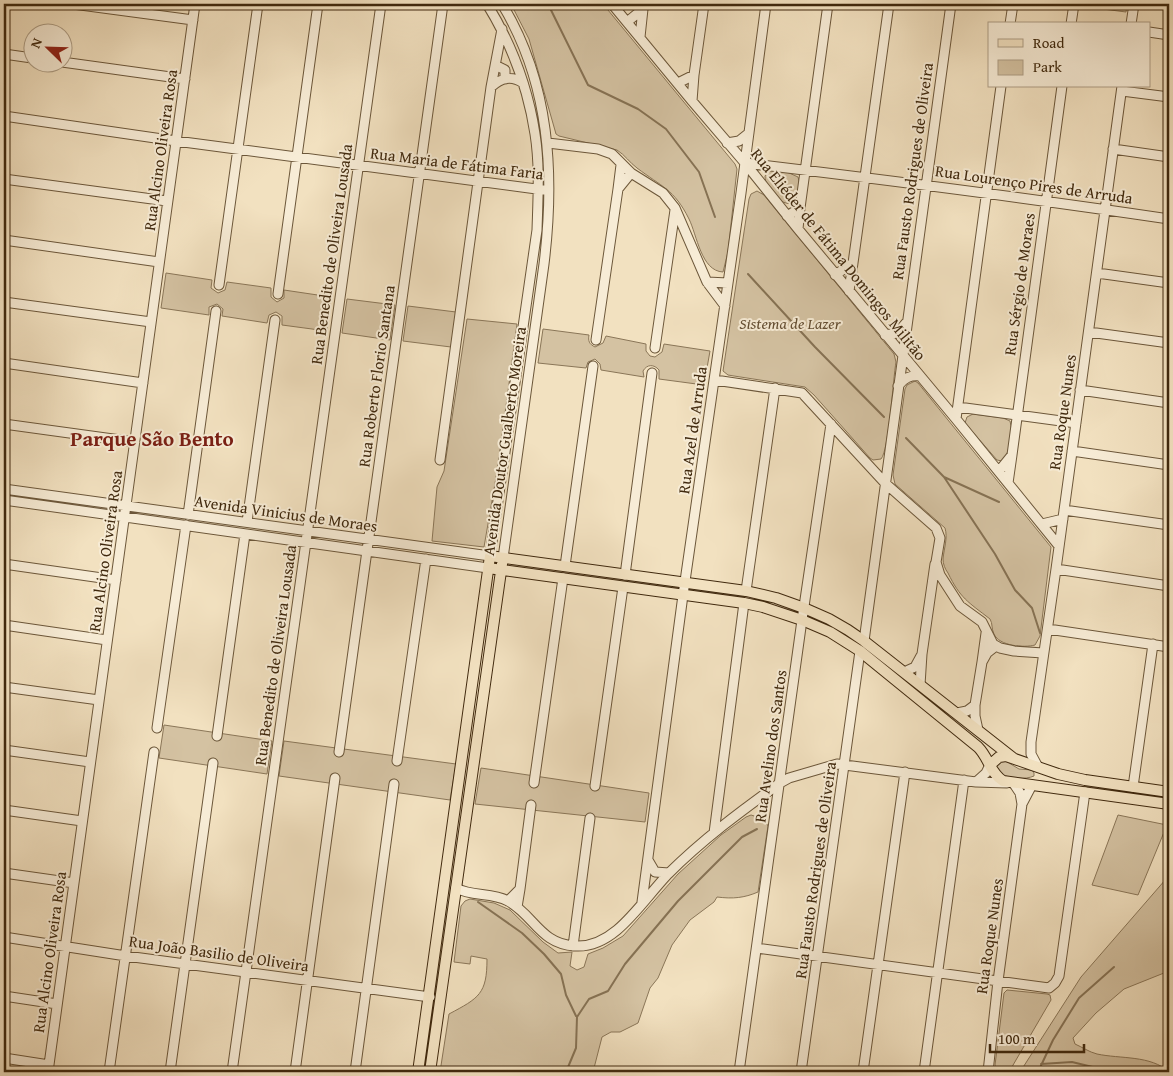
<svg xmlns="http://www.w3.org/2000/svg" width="1173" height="1076" font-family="'Gentium Book Plus',serif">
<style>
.green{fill:#d4c2a2;stroke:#8a7658}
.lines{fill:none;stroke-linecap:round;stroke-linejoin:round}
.stream{stroke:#867254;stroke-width:2}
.minor-casing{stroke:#6c573a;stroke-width:11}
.major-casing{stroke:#40290e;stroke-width:12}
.minor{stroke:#f7ecd6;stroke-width:9}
.major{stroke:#f2e1c0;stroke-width:10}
.labels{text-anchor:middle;stroke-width:4;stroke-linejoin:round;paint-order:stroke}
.street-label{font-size:16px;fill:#40290e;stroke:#f7ecd6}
.park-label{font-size:16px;font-style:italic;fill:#654f33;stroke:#f7ecd6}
.district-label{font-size:21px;font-weight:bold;fill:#7a1f14;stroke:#f7ecd6}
</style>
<rect width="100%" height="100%" fill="#f2e1c0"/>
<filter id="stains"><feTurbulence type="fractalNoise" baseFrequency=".004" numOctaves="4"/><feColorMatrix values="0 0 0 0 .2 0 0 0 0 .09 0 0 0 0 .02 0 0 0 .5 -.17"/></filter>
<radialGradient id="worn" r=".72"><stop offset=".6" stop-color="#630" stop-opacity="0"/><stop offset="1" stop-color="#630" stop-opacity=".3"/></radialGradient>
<path class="green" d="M511 4H603L735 164 737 169 728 252 723 272C701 271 697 235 689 219 674 189 662 187 637 168 630 163 625 155 617 150L559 136 556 134 529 39Z
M1081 4H1127L1126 12 1080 6Z
M772 170 787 172 798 177C801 186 798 195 793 203 781 207 765 188 765 176L768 172Z
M757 191 764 195 894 354 896 362C893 379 889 450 881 459L873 460 870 458 814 395 805 387 734 376 728 375 723 371 749 199 751 194Z
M166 273 212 280 211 288 218 293 225 290 227 282 271 288V297L277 302 284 298V290L331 297 327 331 282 325V316L276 312 269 315 267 323 222 316 223 309 217 304 209 307V315L161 308Z
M347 299 395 305 390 340 342 333Z
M408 306 456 312 451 347 403 341Z
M467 319 517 324 498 466 484 547 432 541 437 487 444 471Z
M543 329 589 335C588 341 589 344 595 347L603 343 606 336 646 344V351L650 356 655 357 662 352 664 344 710 351 704 385 659 379V370C654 364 647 364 643 371L644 377 601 370 600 364 595 359 588 362 586 368 538 363Z
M915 381 918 383 1051 547 1040 636 1035 645C1024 648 999 646 994 634 991 628 993 624 990 619 968 602 960 598 948 573 945 569 943 564 943 559 944 548 948 538 945 528L895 484 893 475 905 389 907 385Z
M973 414 1003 418 1010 421C1013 431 1010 454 1002 461L997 460 965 423 967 417Z
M164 725 272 741 267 774 159 758Z
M284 741 456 764 450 800 279 776Z
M1004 760 1019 769 1032 770 1034 773V776C1025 780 1011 778 1002 775L996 766 998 762Z
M481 768 649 793 645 822 475 804Z
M751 815 764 819 768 826 758 892C744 898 733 899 717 897L714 902 690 920 672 945 658 978 650 988 638 1023 620 1032H611L602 1037 593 1072H440L449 1014C479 998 487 994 487 959L471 956 470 964 454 962 461 906 465 901 470 899 494 903 510 910 543 942 558 953 572 952 570 966 577 970 584 967 588 954 603 948 623 936 678 874 721 835 746 817Z
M1118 815 1167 825 1138 895 1092 885Z
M1166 879 1169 882V971L1124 989 1096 1013 1073 1038 1075 1044C1082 1047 1089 1052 1097 1054 1120 1059 1151 1055 1169 1072H1020L1081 977Z
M1007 990 1047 994 1050 995 1051 1000 1009 1072H997L995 1065 1004 993Z"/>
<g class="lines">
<path class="stream" d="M548 4 588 85 638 109 666 129 699 172 715 217
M748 274 815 347 884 417
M906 438 944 477 995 554 1015 590 1032 608 1040 633
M944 477 999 502
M478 902 522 933 544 954 561 974 566 995 576 1016
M1041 1064 1072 1062 1101 1069 1141 1071 1145 1072
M566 1072 576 1048 577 1017 589 999 608 991 625 964 678 901 742 837 757 829
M1038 1072 1053 1040 1079 998 1114 967"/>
<defs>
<path id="minor" d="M73 4 193 20
M502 4C550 83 555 174 544 264L503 558
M612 4 692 101 745 163 798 229 956 419 1059 546
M627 22 643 9 640 37
M1010 24 1013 4
M1071 24 1074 4
M1131 24 1134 4
M1149 32 1169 35
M4 54 32 58
M62 62 185 79
M495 68 499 67 505 70V79
M694 75 704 4
M678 83 694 75 692 101
M491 87C501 78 511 75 523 83
M1122 91 1169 97
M4 116 176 141 544 190
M548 143 598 149 612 154 631 173 663 193 675 208 707 282
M727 143 739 141 749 133
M1113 149 1169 157
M745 163C887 180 1028 198 1169 219
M621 165 618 189 631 173
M4 179 167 201
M800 208 828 4
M787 216 800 208 798 229
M4 240 159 262
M853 263 889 4
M1097 273 1169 283
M835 275 853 263 849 291
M219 285 258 4
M278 294 318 4
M4 302 151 322
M725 306 707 282 728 283
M1089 332 1169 343
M885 335 897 333 906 323
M596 340 618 189
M655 348 675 210
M4 363 143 383
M715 380 802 393 885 483 936 528 940 538 936 562 940 575 960 606 982 622 993 644 1000 648 1014 651 1043 653
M898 386C904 378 910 375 920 376
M1080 390 1169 403
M958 407 1076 423
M956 419 1001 86
M4 424 135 442
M1072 451 1169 465
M1012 455 1062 86
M440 460 491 87 502 29
M999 471 1012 455 1008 483
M4 489 490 556 537 230C538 198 540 166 535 134 528 88 511 43 487 4
M4 500 488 568
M1064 510 1169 525
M188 515 216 311
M247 522 275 320
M1042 524 1063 519
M4 564 116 580
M565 566 593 366
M1056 569 1169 586
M625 575 652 373
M746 591 775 388
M4 625 107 640
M1048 629 1169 647
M986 633 982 662 987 653 996 646
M864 641 951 4
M904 672 915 667 921 656
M920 685 922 654 935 564
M4 687 99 700
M975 705 982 662
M957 713 967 711 975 705V716L978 730
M157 728 186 525
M217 736 245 534
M4 750 90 762
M339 752 443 4
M397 761 426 559
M1038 767 1031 754V742L1056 569 1122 86
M976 782 986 773 990 765
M534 783 563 578
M1014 784 1020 793 1022 804 1032 785
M595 786 623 587
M1133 787 1153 644
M4 810 82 821
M714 833 744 603
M648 860 655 872 669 873
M4 873 74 883
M456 888C472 897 492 892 508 901 534 915 540 944 575 946 590 947 605 940 617 930 635 915 651 892 668 874 702 840 741 811 780 783L789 778 837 764 976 782 1007 783
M520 889 531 805
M508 901 520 889 517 907
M642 902 683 595 741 193 766 4
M4 937 126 956 430 997
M573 946 590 818
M757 948 1049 988 1055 983 1059 976 1085 792
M4 996 57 1004
M4 1058 49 1065
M48 1072 195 4
M109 1072 154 752
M170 1072 213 763
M232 1072 381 4
M295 1072 335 778
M355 1072 394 784
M739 1072 802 620 831 424
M801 1072 860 651
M863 1072 905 772
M924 1072 964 780
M988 1072 998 981 1022 804"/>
<path id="major" d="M488 568 744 603 763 607 802 620 830 632 860 651 978 747C989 758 990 773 1003 781L1169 804
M990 765 999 757 1006 756 1058 774 1085 780 1169 792
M418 1072 490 556 746 591 776 598 804 608 829 619 848 630 864 641 1013 758
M430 1072 502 564"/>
</defs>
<use href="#minor" class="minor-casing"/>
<use href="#major" class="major-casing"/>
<use href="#minor" class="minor"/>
<use href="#major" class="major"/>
</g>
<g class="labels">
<g class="street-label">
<text transform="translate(160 150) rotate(-82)" y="6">Rua Alcino Oliveira Rosa</text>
<text transform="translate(457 163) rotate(7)" y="6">Rua Maria de Fátima Faria</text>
<text transform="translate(912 171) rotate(-82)" y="6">Rua Fausto Rodrigues de Oliveira</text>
<text transform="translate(1034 184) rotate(8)" y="6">Rua Lourenço Pires de Arruda</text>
<text transform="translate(331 254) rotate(-82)" y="6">Rua Benedito de Oliveira Lousada</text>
<text transform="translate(839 254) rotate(51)" y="6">Rua Eliéder de Fátima Domingos Militão</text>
<text transform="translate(1019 284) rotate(-82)" y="6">Rua Sérgio de Moraes</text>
<text transform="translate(376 376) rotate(-82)" y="6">Rua Roberto Florio Santana</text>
<text transform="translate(1062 412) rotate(-82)" y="6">Rua Roque Nunes</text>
<text transform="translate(692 430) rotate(-82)" y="6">Rua Azel de Arruda</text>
<text transform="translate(504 441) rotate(-82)" y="6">Avenida Doutor Gualberto Moreira</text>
<text transform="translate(286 513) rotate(8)" y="6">Avenida Vinicius de Moraes</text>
<text transform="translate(105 551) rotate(-82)" y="6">Rua Alcino Oliveira Rosa</text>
<text transform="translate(275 655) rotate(-82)" y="6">Rua Benedito de Oliveira Lousada</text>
<text transform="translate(770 746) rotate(-82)" y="6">Rua Avelino dos Santos</text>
<text transform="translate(815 870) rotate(-82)" y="6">Rua Fausto Rodrigues de Oliveira</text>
<text transform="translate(989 936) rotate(-82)" y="6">Rua Roque Nunes</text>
<text transform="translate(49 952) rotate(-82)" y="6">Rua Alcino Oliveira Rosa</text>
<text transform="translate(219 953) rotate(8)" y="6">Rua João Basilio de Oliveira</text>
</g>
<g class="park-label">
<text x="790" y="329">Sistema de Lazer</text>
</g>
<g class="district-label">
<text x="152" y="446">Parque São Bento</text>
</g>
</g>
<rect width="1173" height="1076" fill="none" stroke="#f2e1c0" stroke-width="20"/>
<rect x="5" y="5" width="1163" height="1066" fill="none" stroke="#40290e" stroke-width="2.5"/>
<rect x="10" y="10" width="1153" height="1056" fill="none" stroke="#40290e"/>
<rect x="988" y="22" width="162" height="65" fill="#f7ecd6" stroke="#ae9e86"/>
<rect x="998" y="39" width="25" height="8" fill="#f2e1c0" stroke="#ae9e86"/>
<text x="1033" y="48" font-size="15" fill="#40290e">Road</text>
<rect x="998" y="60" width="25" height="15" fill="#d4c2a2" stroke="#ae9e86"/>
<text x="1033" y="72" font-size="15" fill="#40290e">Park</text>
<g transform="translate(48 48) rotate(293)"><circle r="24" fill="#f7ecd6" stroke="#ae9e86"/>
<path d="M0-4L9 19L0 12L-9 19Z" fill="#8f2418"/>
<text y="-8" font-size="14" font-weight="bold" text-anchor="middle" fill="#40290e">N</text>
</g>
<path d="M990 1044v8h94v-8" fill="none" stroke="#40290e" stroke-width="2.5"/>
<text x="998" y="1044" font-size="15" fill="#40290e" stroke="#f7ecd6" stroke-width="4" paint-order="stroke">100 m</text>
<rect width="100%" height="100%" filter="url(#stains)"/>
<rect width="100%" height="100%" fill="url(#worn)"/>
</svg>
